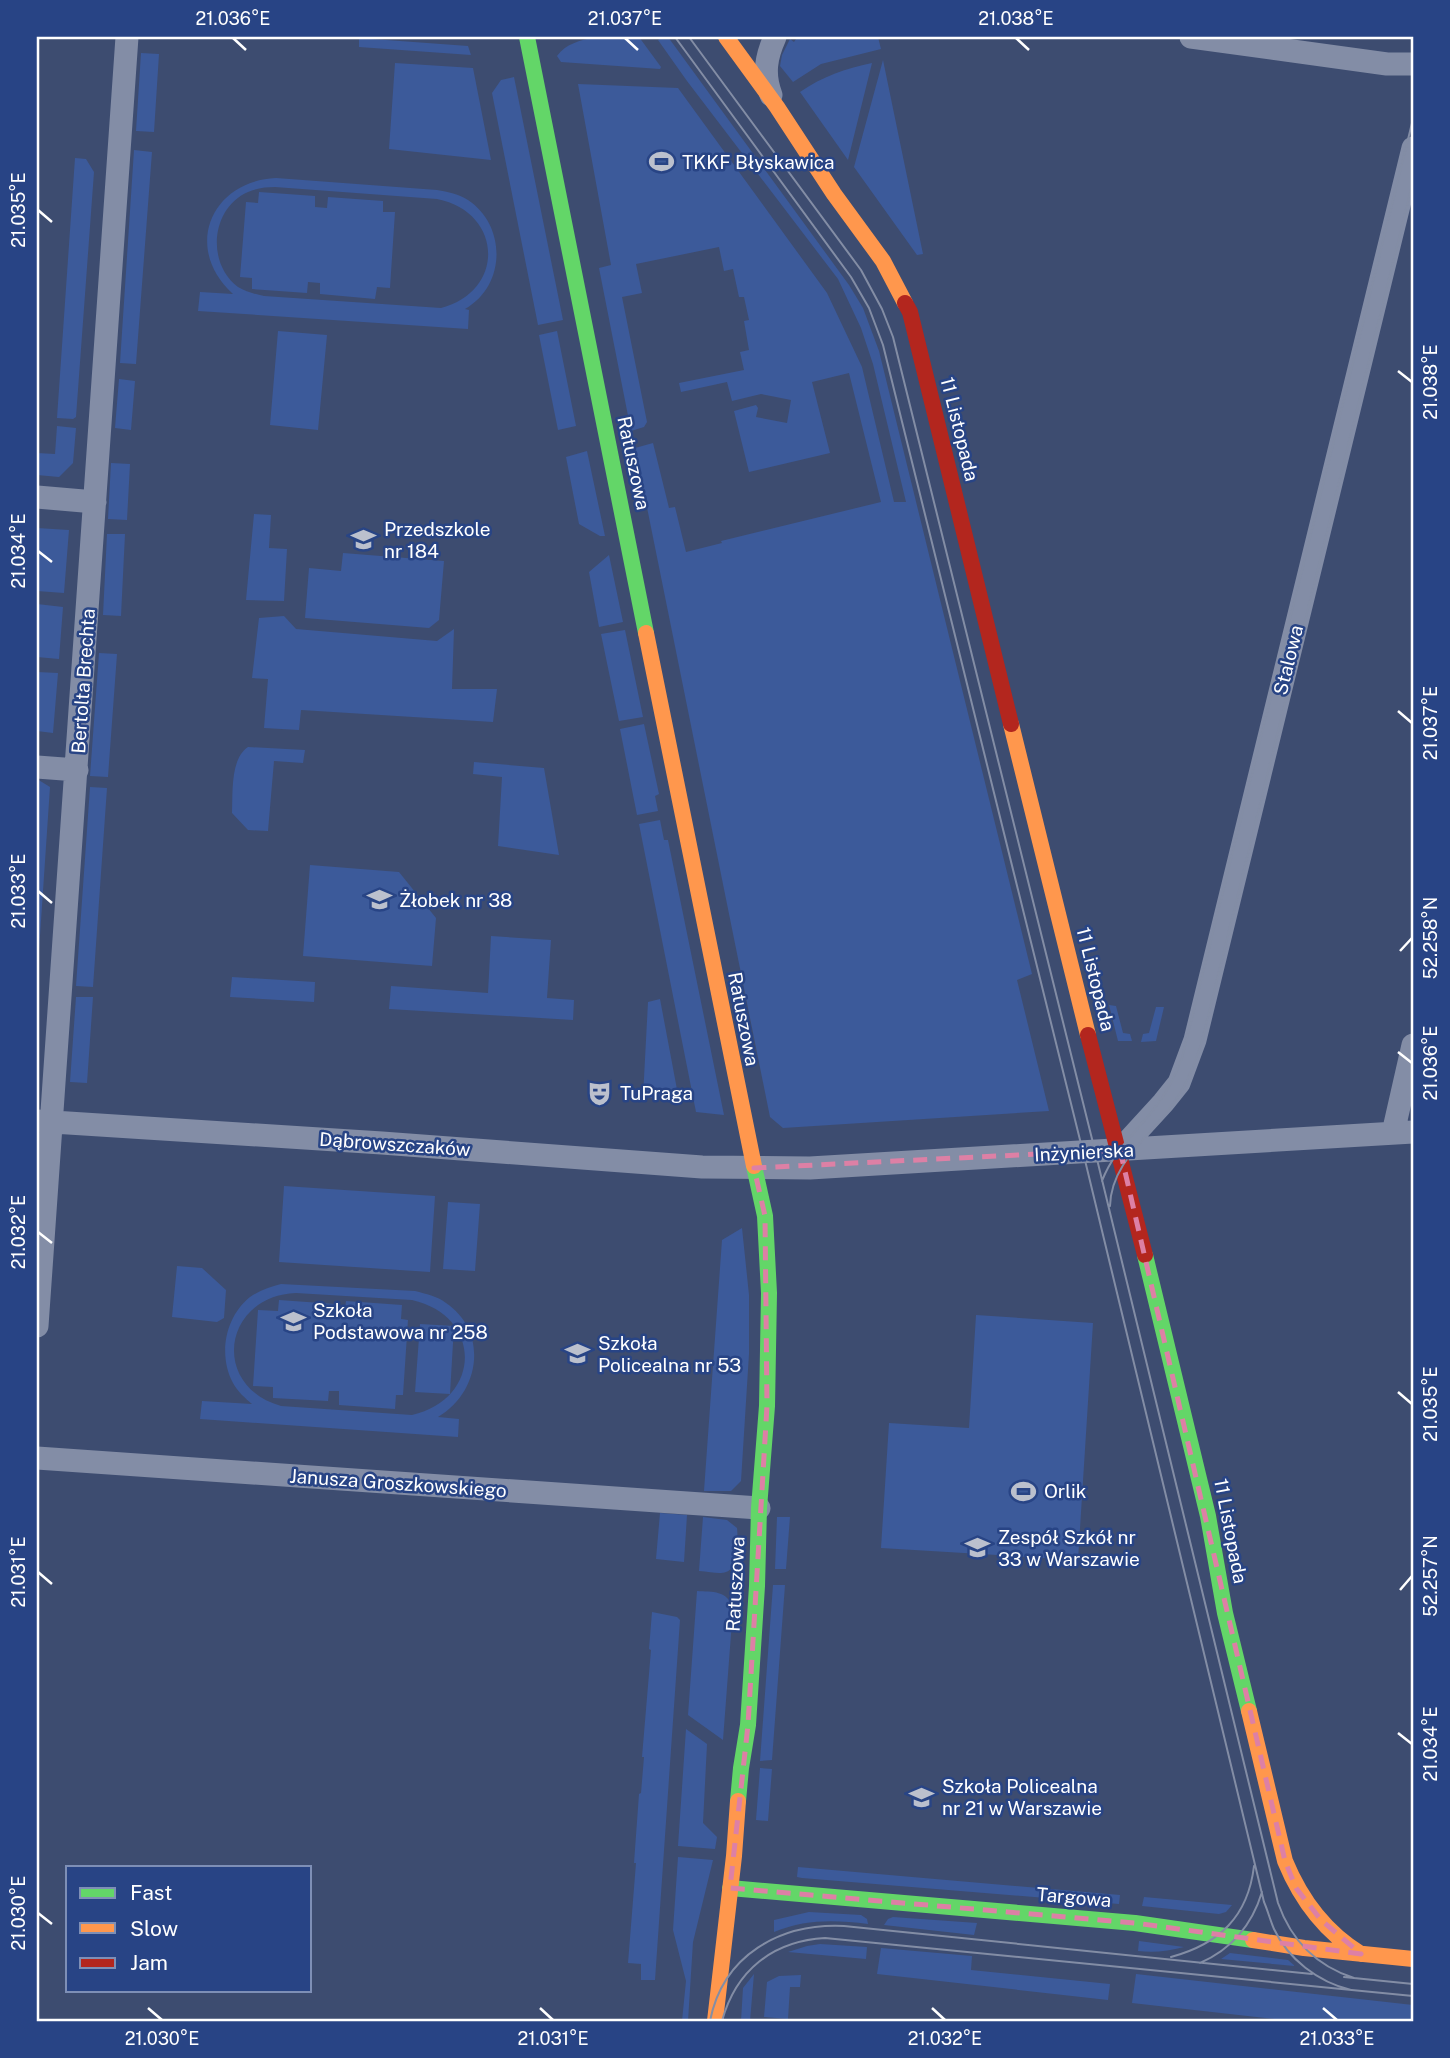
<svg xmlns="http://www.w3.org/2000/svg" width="1450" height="2058" font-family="'Public Sans',sans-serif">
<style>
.green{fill:#3c5a9a;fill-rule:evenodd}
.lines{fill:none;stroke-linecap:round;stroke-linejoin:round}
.street{stroke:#838da6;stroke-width:23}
.fast{stroke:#63d668;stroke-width:16}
.slow{stroke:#ff974d;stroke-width:16}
.jam{stroke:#b3261e;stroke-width:16}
.tram{stroke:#838da5;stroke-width:2}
.marked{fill:none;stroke:#dd80a5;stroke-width:5;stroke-dasharray:14 9;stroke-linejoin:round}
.ticks{fill:none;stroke:#fff;stroke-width:2.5}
.labels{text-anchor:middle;stroke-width:5;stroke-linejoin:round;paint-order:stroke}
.poi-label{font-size:19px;fill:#fff;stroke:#284485;text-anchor:start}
.street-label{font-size:19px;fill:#fff;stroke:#284485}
.neatline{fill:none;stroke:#fff;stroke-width:2.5}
.ticks-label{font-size:18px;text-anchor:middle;fill:#fff}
</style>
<rect width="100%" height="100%" fill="#3d4c70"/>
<path class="green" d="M595 37H639L661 67 660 69 561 62 557 56C567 43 579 41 595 37Z
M662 37H668L849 285 863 308 879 351 1032 974 1017 980 1049 1111 783 1128 770 1117 635 448 653 443 669 508 675 507 686 552 722 543 721 541 881 502 849 373 812 382 830 453 749 472 734 411 756 405 758 408 756 417 787 423 791 400 761 394 732 401 727 382 681 392 679 383 744 370 740 352 749 350 744 321 749 320 744 297H739L733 269 724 271 719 247 636 264 642 293 622 297 647 422 644 427 631 431 599 268 611 265 578 84 678 88 827 293 862 367 894 502H906L873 364 861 328 838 279 687 81 658 40Z
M794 37H878L881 49 821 64 793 82 780 66 782 55 790 39 794 42 796 39Z
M359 38 468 46 471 55 359 47Z
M141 53 159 54 154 132 136 131Z
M883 60 923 254 917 255 854 167Z
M395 63 473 68 491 160 389 149Z
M872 63 848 160 800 92C823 76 845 69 872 63Z
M514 77 563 320 538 325 492 93 501 80Z
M134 150 152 152 136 364 120 363Z
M75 158 86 159 94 172 76 417 73 419 57 418Z
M276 178 437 190C448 192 459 194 468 200 507 226 506 286 465 309L469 310 468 329 198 311 200 292 233 294C183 249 210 181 276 178ZM275 187 437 199C503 212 506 291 441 308L264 296C255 294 246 292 238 287 206 263 211 208 248 192 257 188 266 187 275 187Z
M259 192 315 196V207L327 208 328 197 383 201V212H395L390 288 377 287 375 299 320 294V283L308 282 307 293 252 289V278L240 277 246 202 258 203Z
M278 331 327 335 318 430 270 425Z
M557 331 576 426 558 430 539 335Z
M119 379 135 381 131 430 115 428Z
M57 426 76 428 73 463 59 477 37 475V453L55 454Z
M587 451 605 536H600L579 524 566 457Z
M111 463 130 464 127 520 108 519Z
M254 514 271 515 269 548 287 549 284 601 246 600Z
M37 528 69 530 64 593 37 591Z
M107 534H125L121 616 103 615Z
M343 553 444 561 439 620 429 628 305 618 309 568 341 571Z
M609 555 623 622 599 627 589 572Z
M37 604 63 607 59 659 37 657Z
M284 616 296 629 437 641 454 629 452 689H497L493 722 301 710 299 730 264 728 268 679 252 678 259 618Z
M625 630 643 717 619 721 601 634Z
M99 653 117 654 108 777 90 776Z
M37 672 58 673 53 733 37 731Z
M644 724 659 794 655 796 658 811 637 815 620 729Z
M248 747 305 750 303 763 274 761 268 831 248 830 232 813C233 793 230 759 248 747Z
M474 762 544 768 559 855 498 846 502 777 473 774Z
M37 779 50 787 37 980Z
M90 787 107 788 93 987 76 986Z
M660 820 664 840H668L724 1115 696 1112 639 824Z
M310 865 399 872 436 918 432 966 303 956Z
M491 936 551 940 547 998 574 1000 573 1020 389 1009 391 986 488 993Z
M232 977 315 982 314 1002 230 997Z
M76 997H93L87 1083 70 1082Z
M660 999 679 1100 643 1097 648 1002Z
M1109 1005 1116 1006 1123 1033 1130 1034 1132 1041H1118Z
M1156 1007H1164L1156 1041 1141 1042 1143 1034 1149 1033Z
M284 1186 435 1196 430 1272 279 1262Z
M448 1202 480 1204 475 1271 443 1269Z
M742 1228 749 1295V1354L741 1481 731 1491H704L722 1240Z
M177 1266 202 1268 226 1290 224 1318 217 1322 172 1317Z
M281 1284 415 1291C426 1294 437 1296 446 1303 489 1332 480 1393 438 1417L459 1419 458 1437 200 1419 202 1401 252 1404C245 1398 238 1392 233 1383 218 1355 225 1317 250 1297 260 1290 270 1287 281 1284ZM296 1293 412 1300C483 1316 482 1399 412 1415L281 1406C210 1386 223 1296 296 1293Z
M279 1300 335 1304 334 1315 344 1316 346 1301 402 1305 401 1319 408 1320 403 1395H396L395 1409 339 1405V1391H329L328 1401 273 1398V1387L253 1386 258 1310 278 1311Z
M976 1315 1093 1323 1078 1560 881 1548 889 1423 969 1428Z
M420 1324 454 1326 450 1394 415 1392Z
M660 1513 687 1515 684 1562 656 1559Z
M703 1517 727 1520 737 1528C738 1535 737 1543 736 1551 734 1579 722 1573 699 1571Z
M777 1517H790L786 1569H775Z
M773 1585H785L772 1760 760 1761Z
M697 1591C713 1592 727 1590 733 1608L723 1740 688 1715Z
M652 1612 677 1617 680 1620 655 1980H641V1964L628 1963 636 1863H634L639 1794 641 1793 644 1757H642L651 1650 649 1649Z
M686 1729 707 1744 703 1823 717 1837 715 1849 678 1846Z
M760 1768 772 1769 768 1821 756 1820Z
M678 1857 713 1860 693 1942 688 2021H682L686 1981 673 1930Z
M798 1867 1120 1895 1119 1904 802 1878 797 1877Z
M1144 1897 1232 1905 1226 1912 1219 1914 1142 1906Z
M809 1912 861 1915 867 1919 868 1924C835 1920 806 1919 774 1932V1920Z
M893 1917 977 1923 974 1935 884 1925 888 1919Z
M1139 1941 1184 1947C1168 1951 1155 1953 1138 1951Z
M820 1944 867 1947 866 1959 788 1952 807 1946Z
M881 1948 972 1956 971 1970 1110 1984 1108 2000 877 1974Z
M1230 1953 1288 1960 1295 1966 1221 1959Z
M754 1974 750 2021H741L743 1988Z
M1136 1974 1413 2005V2021H1293L1132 2003Z
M801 1975 800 1987H790L788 2019 764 2017 767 1982 779 1976Z"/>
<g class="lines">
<path class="street" d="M1191 37 1387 64H1413
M771 95C763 74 766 57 775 37
M37 497 95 502
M37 767 77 770
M37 1121 382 1143 702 1167 810 1168 1413 1132
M1393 1133 1413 1045
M1120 1150 1163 1103 1179 1083 1195 1040 1413 148
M37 1326 127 37
M37 1458 759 1508"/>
<path class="fast" d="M527 37 646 633
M1145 1255 1208 1516 1225 1613 1249 1711
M738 1801 741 1768 748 1725 757 1586 759 1508 767 1406 769 1293 765 1216 754 1166
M730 1888 1135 1923 1253 1940"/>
<path class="slow" d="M726 37 777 107 834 194 883 261 905 303
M646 633 754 1166
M1011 724 1088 1035
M1249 1711 1285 1861C1301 1900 1325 1932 1361 1954
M1253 1940 1304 1948 1413 1959
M715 2021 734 1856 738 1801"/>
<path class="jam" d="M905 303 910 312 1011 724
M1088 1035 1145 1255"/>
<path class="tram" d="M675 37 851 277 869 308 883 345 1083 1152 1264 1902C1268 1911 1270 1920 1274 1929 1288 1959 1318 1982 1351 1990
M689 37 861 270 882 309 893 337 1095 1151 1278 1903C1291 1940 1317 1966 1354 1978
M1102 1181C1114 1149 1140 1129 1159 1102 1169 1089 1176 1074 1182 1058L1413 119
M1110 1206C1111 1165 1146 1139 1169 1109 1184 1091 1193 1068 1201 1045L1413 181
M1171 1957C1219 1944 1248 1917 1254 1866
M1200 1963C1232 1949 1252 1925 1262 1892
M1344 1977 1413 1984
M710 2021C723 1955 780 1923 844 1926L1312 1974
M722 2021C736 1970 773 1941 825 1938L1413 1996"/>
</g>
<path class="marked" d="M1120 1150 1285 1861 1296 1888 1321 1920 1361 1954 1135 1923 730 1888 748 1725 767 1406 765 1216 754 1168Z"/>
<path class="ticks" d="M233 38 246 50M625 38 638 50M1016 38 1029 50M38 210 52 222M1398 371 1412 382M38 551 52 562M1398 711 1412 723M38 891 52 903M1400 951 1412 938M1398 1052 1412 1063M38 1232 52 1243M1398 1392 1412 1404M38 1572 52 1584M1400 1590 1412 1576M1398 1733 1412 1744M38 1913 52 1924M148 2008 162 2020M540 2008 553 2020M932 2008 945 2020M1323 2008 1337 2020"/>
<defs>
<symbol id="stadium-bare" viewBox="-9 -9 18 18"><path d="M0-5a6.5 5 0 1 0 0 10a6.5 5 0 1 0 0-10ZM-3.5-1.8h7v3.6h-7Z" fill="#bbc0cd" stroke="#284485" stroke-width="2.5" paint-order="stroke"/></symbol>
<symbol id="school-bare" viewBox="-9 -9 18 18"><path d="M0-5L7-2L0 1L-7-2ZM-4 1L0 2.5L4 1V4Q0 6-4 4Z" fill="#bbc0cd" stroke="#284485" stroke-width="2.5" paint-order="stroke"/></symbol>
<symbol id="theatre-bare" viewBox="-9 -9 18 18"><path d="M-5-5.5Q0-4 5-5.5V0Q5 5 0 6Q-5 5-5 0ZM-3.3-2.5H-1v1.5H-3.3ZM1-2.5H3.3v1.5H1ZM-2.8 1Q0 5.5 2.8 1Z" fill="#bbc0cd" stroke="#284485" stroke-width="2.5" paint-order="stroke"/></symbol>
<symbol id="university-bare" viewBox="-9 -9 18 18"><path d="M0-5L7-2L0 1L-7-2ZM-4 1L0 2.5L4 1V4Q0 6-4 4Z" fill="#bbc0cd" stroke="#284485" stroke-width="2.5" paint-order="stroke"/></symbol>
</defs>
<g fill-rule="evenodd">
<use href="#stadium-bare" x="644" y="144" width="35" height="35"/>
<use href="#school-bare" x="346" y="522" width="35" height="35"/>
<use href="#school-bare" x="362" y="882" width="35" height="35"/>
<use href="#theatre-bare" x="582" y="1076" width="35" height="35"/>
<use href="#school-bare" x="276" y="1304" width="35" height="35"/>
<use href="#university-bare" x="560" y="1336" width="35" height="35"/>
<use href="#stadium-bare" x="1006" y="1474" width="35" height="35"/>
<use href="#school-bare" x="960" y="1530" width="35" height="35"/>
<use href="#university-bare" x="904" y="1780" width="35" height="35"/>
</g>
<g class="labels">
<g class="poi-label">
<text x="682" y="169">TKKF Błyskawica</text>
<text x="384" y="536">Przedszkole<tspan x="384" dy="22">nr 184</tspan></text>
<text x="399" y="907">Żłobek nr 38</text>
<text x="620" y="1100">TuPraga</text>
<text x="313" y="1317">Szkoła<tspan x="313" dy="22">Podstawowa nr 258</tspan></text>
<text x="598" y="1350">Szkoła<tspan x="598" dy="22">Policealna nr 53</tspan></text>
<text x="1044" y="1498">Orlik</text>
<text x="998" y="1544">Zespół Szkół nr<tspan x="998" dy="22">33 w Warszawie</tspan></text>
<text x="942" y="1793">Szkoła Policealna<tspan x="942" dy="22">nr 21 w Warszawie</tspan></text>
</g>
<g class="street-label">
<text transform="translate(960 429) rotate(76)" y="7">11 Listopada</text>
<text transform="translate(634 463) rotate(78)" y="7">Ratuszowa</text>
<text transform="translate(1288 660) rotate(-76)" y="7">Stalowa</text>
<text transform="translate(83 681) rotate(-86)" y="7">Bertolta Brechta</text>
<text transform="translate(1096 979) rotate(76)" y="7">11 Listopada</text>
<text transform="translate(744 1019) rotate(79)" y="7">Ratuszowa</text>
<text transform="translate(395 1144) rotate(4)" y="7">Dąbrowszczaków</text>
<text transform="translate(1084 1152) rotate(-3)" y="7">Inżynierska</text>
<text transform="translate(398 1483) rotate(4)" y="7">Janusza Groszkowskiego</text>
<text transform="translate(1231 1531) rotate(79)" y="7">11 Listopada</text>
<text transform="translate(735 1584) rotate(-87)" y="7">Ratuszowa</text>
<text transform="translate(1074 1897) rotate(5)" y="7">Targowa</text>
</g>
</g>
<rect width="1450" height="2058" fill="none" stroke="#284485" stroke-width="77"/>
<rect x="66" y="1866" width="245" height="126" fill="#284485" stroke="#7e8fb6" stroke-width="2"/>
<rect x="80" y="1888" width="35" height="10" fill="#63d668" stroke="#7e8fb6" stroke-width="2"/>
<text x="130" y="1900" font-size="21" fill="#ffffff">Fast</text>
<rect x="80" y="1923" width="35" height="10" fill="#ff974d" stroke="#7e8fb6" stroke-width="2"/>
<text x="130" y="1936" font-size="21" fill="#ffffff">Slow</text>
<rect x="80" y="1958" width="35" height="10" fill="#b3261e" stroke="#7e8fb6" stroke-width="2"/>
<text x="130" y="1970" font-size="21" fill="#ffffff">Jam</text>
<rect x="38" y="38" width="1374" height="1982" class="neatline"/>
<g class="ticks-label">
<text x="233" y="25">21.036°E</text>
<text x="625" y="25">21.037°E</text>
<text x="1016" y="25">21.038°E</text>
<text transform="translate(19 210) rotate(-90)" y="6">21.035°E</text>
<text transform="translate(1431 382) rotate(-90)" y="6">21.038°E</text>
<text transform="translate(19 551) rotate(-90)" y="6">21.034°E</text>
<text transform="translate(1431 723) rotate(-90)" y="6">21.037°E</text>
<text transform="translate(19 891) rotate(-90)" y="6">21.033°E</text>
<text transform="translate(1431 938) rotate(-90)" y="6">52.258°N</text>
<text transform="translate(1431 1063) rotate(-90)" y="6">21.036°E</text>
<text transform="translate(19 1232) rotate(-90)" y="6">21.032°E</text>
<text transform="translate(1431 1404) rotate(-90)" y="6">21.035°E</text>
<text transform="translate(19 1572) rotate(-90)" y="6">21.031°E</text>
<text transform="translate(1431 1576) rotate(-90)" y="6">52.257°N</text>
<text transform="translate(1431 1744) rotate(-90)" y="6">21.034°E</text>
<text transform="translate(19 1913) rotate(-90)" y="6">21.030°E</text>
<text x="162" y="2045">21.030°E</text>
<text x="553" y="2045">21.031°E</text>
<text x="945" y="2045">21.032°E</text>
<text x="1337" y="2045">21.033°E</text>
</g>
</svg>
